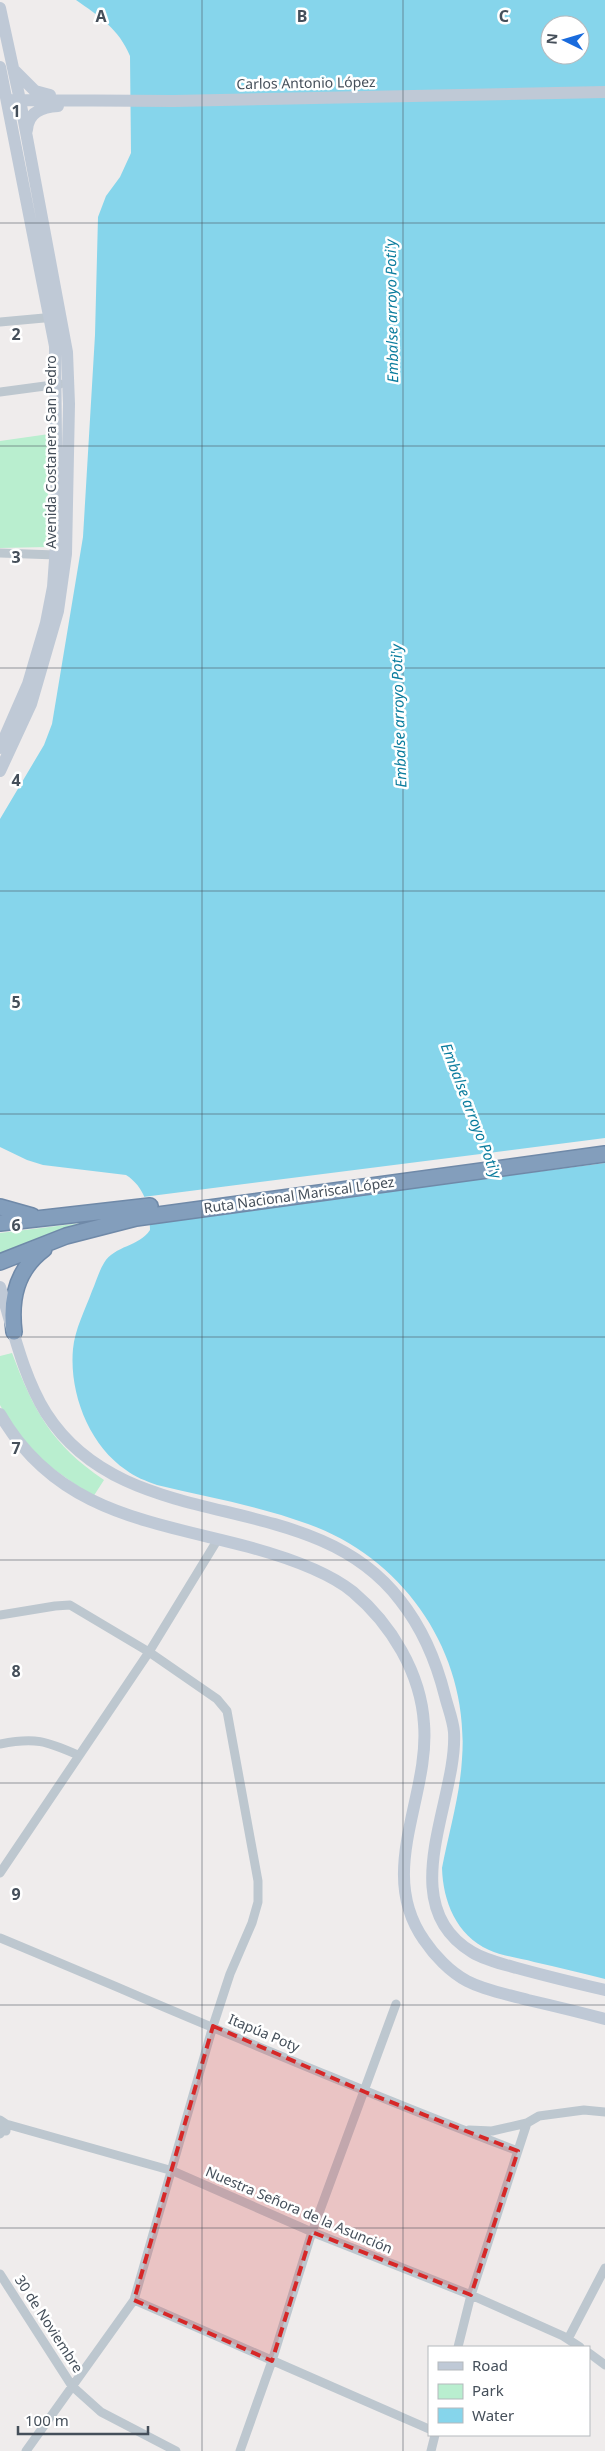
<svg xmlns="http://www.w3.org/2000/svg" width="605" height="2451" font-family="'Noto Sans',sans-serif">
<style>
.green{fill:#b9eecf}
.water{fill:#86d5eb;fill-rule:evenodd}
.pier{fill:#efecec}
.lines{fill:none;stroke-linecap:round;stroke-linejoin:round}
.highway-casing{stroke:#6f89a8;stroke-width:18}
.street{stroke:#bdc7cf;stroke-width:9}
.secondary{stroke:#bfc9d6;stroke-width:12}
.highway{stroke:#839ebc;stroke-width:15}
.marked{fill:#d62828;fill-opacity:0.2;stroke:#d62828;stroke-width:4;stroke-dasharray:10 6;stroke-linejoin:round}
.grid{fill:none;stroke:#454f5a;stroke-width:1;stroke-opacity:0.55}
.labels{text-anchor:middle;stroke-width:5;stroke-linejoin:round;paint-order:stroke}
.street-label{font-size:14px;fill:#454f5a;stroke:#fff}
.water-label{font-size:15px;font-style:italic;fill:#0c7d9e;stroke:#fff}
.grid-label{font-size:16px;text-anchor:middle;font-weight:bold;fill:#454f5a;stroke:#fff;stroke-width:5;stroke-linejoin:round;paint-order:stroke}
</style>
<rect width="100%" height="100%" fill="#efecec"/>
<path class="green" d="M49 434 47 547 0 548V441Z
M82 1223 0 1254V1233Z
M12 1353C34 1411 51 1444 104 1480L93 1497 38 1458 8 1420 0 1405V1356Z"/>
<path class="water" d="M76 0H605V1979C581 1973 558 1967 534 1962 520 1958 502 1956 489 1950 456 1935 443 1901 442 1868 449 1832 460 1795 462 1759 470 1655 406 1559 308 1524 259 1506 207 1497 157 1485 146 1481 135 1477 126 1470 89 1445 69 1393 73 1349 75 1329 85 1310 92 1291 96 1282 99 1271 104 1263 115 1245 139 1247 150 1230 150 1208 145 1187 126 1175L43 1165 27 1160 0 1147V819L44 745 52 724 83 537 95 335 98 217 106 196 120 177 131 153 130 56C119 29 99 16 76 0ZM550 25H580V55H550Z"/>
<path class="pier" d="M605 1138V1163L147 1222 143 1197Z"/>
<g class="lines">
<defs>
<path id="highway" d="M0 1207 32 1216
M0 1223 150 1206
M0 1262 66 1236 136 1218 605 1154
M14 1332C10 1299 16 1270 44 1249"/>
</defs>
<use href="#highway" class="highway-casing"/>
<path class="street" d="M0 322 55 317
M0 392 60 384
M0 553 56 555
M0 1615 55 1606 70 1605 149 1652 217 1699 227 1711 258 1881V1902L252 1923 230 1974 213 2026 134 2300 26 2451
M0 1744C35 1737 46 1741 78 1755
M0 1873 149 1652 218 1539
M0 1938C173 2010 344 2085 518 2151
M0 2120 6 2124 173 2171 312 2232 471 2295 563 2336 580 2347
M469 2130 492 2131 527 2123 539 2116 584 2110 605 2112
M0 2134 6 2124V2131
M0 2274 72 2386 101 2412 176 2451
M134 2300 429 2429
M568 2339 605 2268
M458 2347 471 2295 527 2123
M589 2353 605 2365
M240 2451 272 2361 312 2232 396 2004
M431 2451 435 2435"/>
<path class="secondary" d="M0 8 20 100 67 352 69 404 66 554 58 611 31 704 0 771
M0 67 55 346 57 532 53 587 46 623 28 684 0 748
M15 71 35 91 50 95
M13 100 174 101 605 92
M27 130C28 112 42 107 58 106
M0 1287C13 1329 23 1376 46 1413 127 1540 311 1483 400 1600 423 1629 436 1660 445 1696 448 1708 453 1720 454 1732 458 1800 392 1904 472 1952 485 1960 502 1964 517 1968 546 1976 575 1983 605 1990
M0 1414C56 1512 150 1521 249 1547 282 1556 326 1570 353 1592 391 1624 421 1673 424 1724 430 1797 376 1872 424 1940 434 1955 450 1972 467 1981 486 1991 507 1994 528 2000 554 2006 579 2012 605 2019"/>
<use href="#highway" class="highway"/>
</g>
<path class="marked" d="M213 2026 365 2092 518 2151 471 2295 312 2232 272 2361 134 2300Z"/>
<path class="grid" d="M202 0V2451M403 0V2451M0 223H605M0 446H605M0 668H605M0 891H605M0 1114H605M0 1337H605M0 1560H605M0 1783H605M0 2005H605M0 2228H605"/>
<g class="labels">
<g class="street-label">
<text transform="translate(306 83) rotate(-1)" y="5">Carlos Antonio López</text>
<text transform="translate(51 452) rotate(-90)" y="5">Avenida Costanera San Pedro</text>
<text transform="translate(299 1195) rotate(-8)" y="5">Ruta Nacional Mariscal López</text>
<text transform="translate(264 2033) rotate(23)" y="5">Itapúa Poty</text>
<text transform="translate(299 2210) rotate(23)" y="5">Nuestra Señora de la Asunción</text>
<text transform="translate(49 2324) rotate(57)" y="5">30 de Noviembre</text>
</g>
<g class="water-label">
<text transform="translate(392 311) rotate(-91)" y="5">Embalse arroyo Poti'y</text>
<text transform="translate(399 716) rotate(-92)" y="5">Embalse arroyo Poti'y</text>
<text transform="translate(471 1111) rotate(69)" y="5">Embalse arroyo Poti'y</text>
</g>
</g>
<g class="grid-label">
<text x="101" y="22">A</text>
<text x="302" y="22">B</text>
<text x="504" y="22">C</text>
<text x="16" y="117">1</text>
<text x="16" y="340">2</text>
<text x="16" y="563">3</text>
<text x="16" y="786">4</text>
<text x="16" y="1008">5</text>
<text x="16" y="1231">6</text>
<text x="16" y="1454">7</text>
<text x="16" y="1677">8</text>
<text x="16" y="1900">9</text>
</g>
<rect x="428" y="2346" width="162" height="90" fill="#ffffff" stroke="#b5b9bd"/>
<rect x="438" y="2362" width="25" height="8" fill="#bfc9d6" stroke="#b5b9bd"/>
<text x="472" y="2371" font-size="15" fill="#454f5a">Road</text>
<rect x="438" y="2384" width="25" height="15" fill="#b9eecf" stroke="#b5b9bd"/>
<text x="472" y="2396" font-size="15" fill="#454f5a">Park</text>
<rect x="438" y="2408" width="25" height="15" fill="#86d5eb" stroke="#b5b9bd"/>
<text x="472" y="2421" font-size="15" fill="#454f5a">Water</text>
<g transform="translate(565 40) rotate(275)"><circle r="24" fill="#ffffff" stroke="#b5b9bd"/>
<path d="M0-4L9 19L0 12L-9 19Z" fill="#196bdd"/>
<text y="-8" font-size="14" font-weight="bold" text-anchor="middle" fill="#454f5a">N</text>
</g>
<path d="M18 2426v8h130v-8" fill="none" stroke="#454f5a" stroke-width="2.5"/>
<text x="25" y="2426" font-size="15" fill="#454f5a" stroke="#ffffff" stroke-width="4" paint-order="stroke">100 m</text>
</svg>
